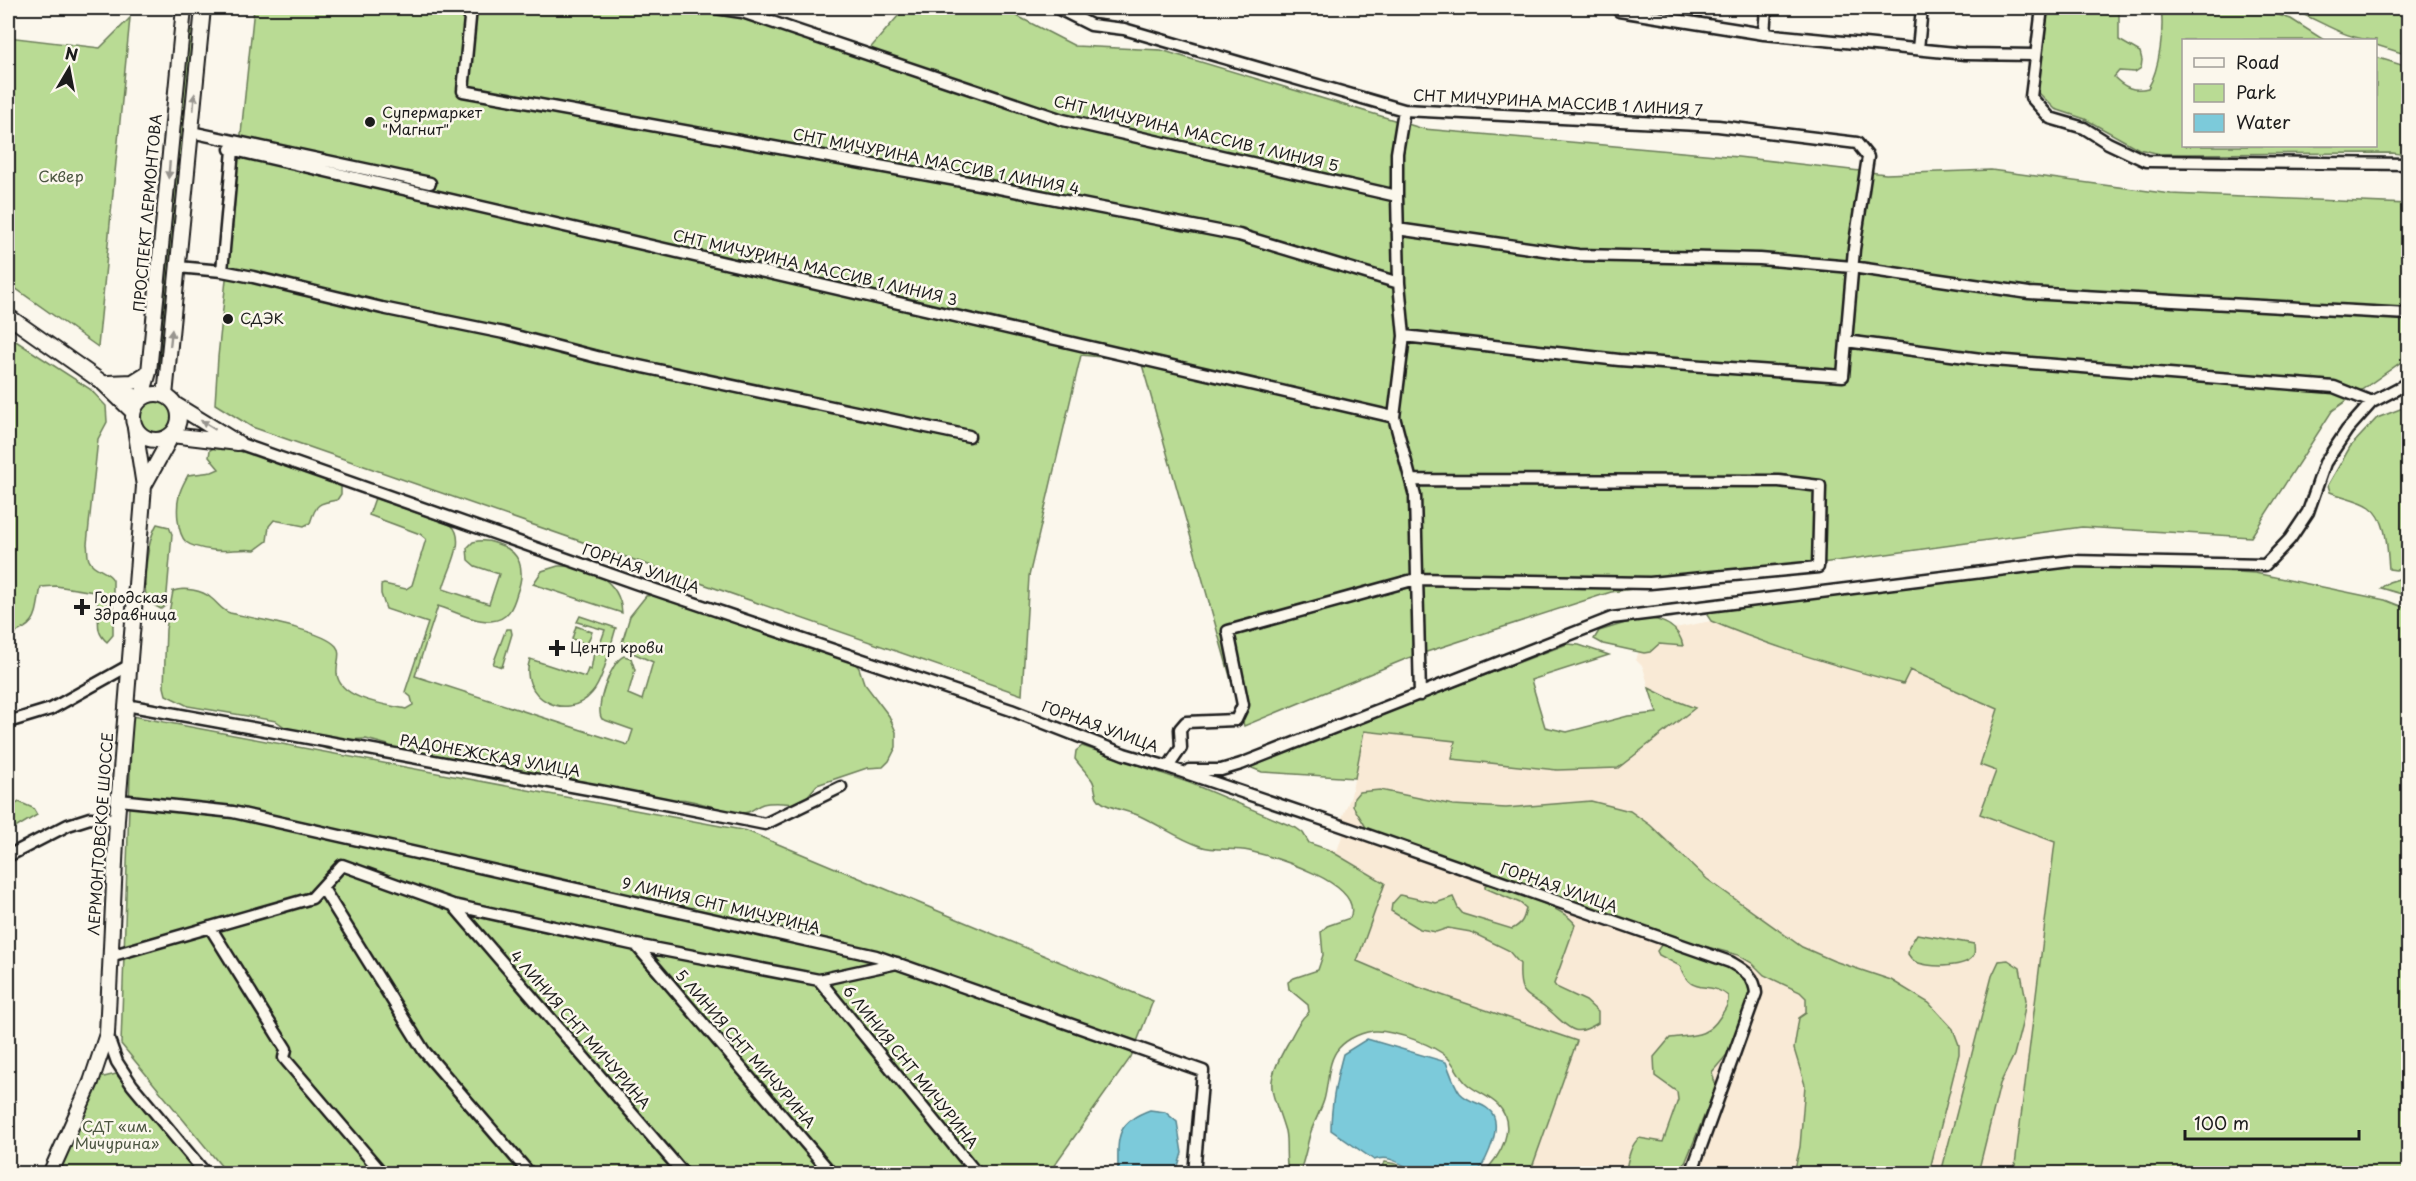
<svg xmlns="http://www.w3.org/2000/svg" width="2416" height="1181" font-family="'Playpen Sans',sans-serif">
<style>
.built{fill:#f9ead6}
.green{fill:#b9db94;stroke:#6a7c58;stroke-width:1.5}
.water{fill:#7ccada;stroke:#56848e;stroke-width:1.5}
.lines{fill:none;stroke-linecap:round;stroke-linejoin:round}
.minor-casing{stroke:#1c1c1c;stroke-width:15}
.tertiary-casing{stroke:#1c1c1c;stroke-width:18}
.minor{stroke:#fbf7ec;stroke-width:10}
.tertiary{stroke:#fbf7ec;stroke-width:14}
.oneway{fill:#97948e}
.poi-dot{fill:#1c1c1c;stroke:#fbf7ec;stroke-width:2}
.labels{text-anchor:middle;stroke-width:5;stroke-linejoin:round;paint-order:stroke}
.street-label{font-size:15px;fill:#1c1c1c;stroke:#fbf7ec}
.poi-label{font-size:15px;fill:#1c1c1c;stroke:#fbf7ec;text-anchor:start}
.park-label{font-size:15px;fill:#4b5540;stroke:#fbf7ec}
</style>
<rect width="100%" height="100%" fill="#fbf7ec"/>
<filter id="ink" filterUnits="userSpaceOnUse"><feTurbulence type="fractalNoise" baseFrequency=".0167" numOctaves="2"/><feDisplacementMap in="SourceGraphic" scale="12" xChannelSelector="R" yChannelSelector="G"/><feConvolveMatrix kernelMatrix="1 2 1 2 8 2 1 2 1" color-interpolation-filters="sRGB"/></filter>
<g filter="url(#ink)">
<path class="built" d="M1711 621 1761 642 1833 665 1903 683 1909 670 1999 709 1980 764 1997 771 2055 842 2014 1173H1530L1577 1041 1418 987 1357 960 1385 883 1329 850 1330 848 1337 851 1343 833 1337 830 1351 796 1363 731 1455 741 1453 759 1694 708 1649 688 1643 667 1636 660 1644 634Z"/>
<path class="green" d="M254 8H752L746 20 867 52 905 8H994L1017 16 1075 46 1161 50 1424 129 1738 157 1886 174 1991 170 2171 194 2408 204V357L2332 411 2251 537 2082 527 1611 592 1408 658 1244 726 1141 361 1081 355 1029 576 1022 695 252 427 215 404 218 357Z
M2048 8H2119V40L2140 52 2142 60 2141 68 2135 72 2119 71 2114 77C2124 87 2133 92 2148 88 2160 69 2164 29 2161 8H2256L2291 19 2324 40H2184V146H2376V57L2408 67V155L2392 153 2160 154 2139 149 2085 119 2055 109 2039 93 2037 63 2046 25Z
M2285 8H2408V55L2376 45V40C2341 40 2317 16 2285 8Z
M130 18 98 347 8 283V37L100 48Z
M189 31H194L162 368H158Z
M8 336 90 389 106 406 107 422 98 439 87 544C88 548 87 556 89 560 93 570 108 570 113 580V635L107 642C94 631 100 621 98 606 97 601 95 596 94 592L56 586 41 587C35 617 39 624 8 636V453L11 433V388L8 384Z
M139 417a16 16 0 1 1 32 0a16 16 0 1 1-32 0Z
M2408 406V566L2396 570 2389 569C2387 549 2388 520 2370 507 2360 500 2342 497 2330 492L2328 485 2350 447 2377 418Z
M217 446 256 455 341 485V494L337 500C318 503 316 504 310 523L304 526 274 520 269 526 267 541 255 550C241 548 227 552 213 550 205 549 192 547 186 542 177 533 176 508 179 496 180 489 185 481 188 475L212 472 219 469 209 457 210 450Z
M375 498 451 525C468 540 447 571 443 589L489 604 499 574 475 566 468 560 467 548 473 542C481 540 487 540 495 543 521 551 526 569 517 593 513 607 508 620 491 621 474 622 454 611 438 606L415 676 628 745 633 730 602 719C594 708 611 661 624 656L631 658 635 670 628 694 642 700 653 662 626 650 622 643 630 616 646 596 654 595 854 662 859 668 864 683 889 716 896 732V747L889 761 883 767 867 768 817 785 801 804C790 804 774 801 763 804 755 806 751 814 741 813 719 812 692 796 672 800L561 777 529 776 505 782 406 759 399 756 388 745 366 739 344 740 331 750 309 744 276 721 188 706 166 695 164 687 166 629 173 591C184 587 202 590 211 598 219 604 221 610 230 613 252 618 322 630 336 646 342 653 336 664 337 673 338 699 387 705 406 709L413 705 411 697 405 692 428 623 386 609 381 594V585L384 584 406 589 412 585 426 539 420 534 369 515Z
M157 524 169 527 172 534 166 605 161 609 148 602C141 586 148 539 157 524Z
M558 566C588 565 620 579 622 613L533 584 542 571Z
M2072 567 2185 569 2255 573 2385 600 2408 609V1173H2014L2055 842 1980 814 1996 771 1980 765 1998 709 1910 670 1903 684C1837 666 1774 648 1711 621L1707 615 1714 611Z
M2408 576V596L2381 588 2389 582Z
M580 616 616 628C610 646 604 679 592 693 566 724 517 696 530 659L585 677 588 669 591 670 594 652 599 654 598 644H600L605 630 577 622Z
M1642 618C1662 619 1679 625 1683 646L1659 644 1650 652 1644 653 1603 644 1594 639 1599 631Z
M576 626 592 632 587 644 572 639Z
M506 629H511L512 634 502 667 493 664Z
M1567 644 1579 645 1609 655 1531 680 1545 727 1567 732 1628 716 1657 713 1649 688 1669 698 1695 708 1618 768 1557 770 1452 759 1455 741 1364 731 1355 778 1262 772 1252 768 1253 764Z
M132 716 747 831 1153 1001 1131 1057 1048 1174 227 1173 121 1044Z
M1082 746 1190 783 1296 828 1303 833 1309 843 1329 850 1385 883 1357 961 1418 987 1577 1041 1530 1173H1483C1500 1157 1518 1127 1498 1105 1489 1096 1476 1092 1467 1084 1459 1077 1456 1066 1448 1058 1435 1045 1395 1031 1376 1031 1364 1031 1348 1038 1339 1048 1327 1061 1329 1083 1324 1100 1320 1113 1312 1125 1309 1138 1306 1150 1304 1162 1299 1173H1289C1284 1160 1288 1145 1285 1131 1272 1087 1262 1088 1288 1043 1294 1032 1299 1020 1309 1012L1308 1005 1289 989 1288 982 1294 978 1318 970 1323 955 1321 932 1327 926 1350 918C1365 883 1274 857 1249 851 1233 847 1216 852 1200 846 1179 839 1161 826 1142 817 1130 811 1115 810 1103 803 1093 798 1097 788 1092 780 1087 773 1080 766 1075 759L1076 751Z
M1380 790 1453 805 1506 808 1591 801 1630 811 1650 825 1707 879 1802 947 1834 961 1891 980 1929 1003 1953 1029 1959 1045V1054L1929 1173H1794L1800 1147 1805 1085 1794 1049 1799 1018 1806 1013V998L1800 992 1764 975 1752 963 1738 955 1696 944 1367 829 1353 806 1354 798 1359 792Z
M19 802 33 808 37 815 17 827 8 829V809Z
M1489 884C1509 891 1563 906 1575 924L1574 928 1554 984 1556 987 1586 1001 1598 1012V1023C1573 1039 1569 1027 1550 1011 1529 992 1518 1001 1520 964L1508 950 1471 932 1448 928 1436 932 1420 929 1391 911 1392 904 1400 895 1436 903 1453 897 1458 908 1463 914 1512 929C1522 924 1524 919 1526 908L1520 903 1485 888V885Z
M1917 934 1974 944C1974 947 1975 951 1974 954 1969 969 1925 968 1914 961 1911 959 1910 957 1908 954L1909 947Z
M1661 945H1670L1734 969 1746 979 1750 990 1731 1050 1712 1072 1716 1087 1681 1173 1625 1174C1628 1161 1629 1147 1639 1138L1663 1142 1678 1100 1677 1092 1655 1076 1654 1057 1670 1038C1692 1035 1707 1038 1720 1017 1725 1009 1729 1005 1728 996 1708 979 1691 998 1680 966L1659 955 1657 951Z
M2008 960 2020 968 2026 1000 2022 1024 2014 1055 2000 1084 1978 1173H1941L1992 976 1999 961Z
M116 1074 198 1173 58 1174 100 1078Z
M1385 1162 1396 1164 1414 1173H1376Z"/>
<path class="water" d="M1367 1039 1446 1062C1450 1072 1454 1085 1460 1093 1468 1102 1479 1102 1488 1109 1506 1122 1486 1161 1477 1173 1460 1174 1439 1177 1423 1174 1405 1170 1394 1153 1374 1160L1331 1130C1331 1103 1336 1080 1343 1054Z
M1150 1110 1165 1112 1177 1122 1182 1153 1176 1173H1118C1118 1139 1114 1123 1150 1110Z"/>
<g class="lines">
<defs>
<path id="minor" d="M471 8 463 91 984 185 1239 235 1399 283
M715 8 742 12 1063 120 1397 196
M1057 8 1091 25 1124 29 1404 110 1718 126 1857 143 1868 157 1854 249 1843 376 1619 360 1404 336
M1619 8V11L1764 34 1965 54 2036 55
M2042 8 2031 97 2050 118 2084 128 2108 143 2146 161 2408 164
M1764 34 1766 8
M1918 49 1922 8
M1404 110 1397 153V196L1399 283 1404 336 1394 417 1415 496 1420 695
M191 132 430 183
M230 149 1394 417
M1397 229 1578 255 1760 259 1852 267 2029 293 2408 314
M178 267 222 271 253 277 382 308 504 333 601 358 969 436
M222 271 233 150
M1846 341 1981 359 2334 387 2372 402
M238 443 635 583 1011 710 1124 754 1168 767 1339 825 1730 962C1745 971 1754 975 1756 993L1691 1174
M126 705 599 791 765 824 841 787
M8 722 51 709 128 666
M1168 767 1181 748 1180 729 1186 722 1236 720 1243 705 1228 631 1416 579 1650 583 1818 567 1820 486 1779 481 1411 480
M1189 770H1221L1241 764 1612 618 2071 561 2265 565 2290 539 2308 512 2325 463 2347 430 2372 402 2408 383
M119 800 233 812 876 956 1203 1071 1194 1174
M8 856 68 825 90 818 117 819
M322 887 424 1051 530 1174
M453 905 684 1174
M210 927 286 1049 284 1058 383 1174
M636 945 832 1174
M110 956 312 898 342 865 453 905 636 945 819 980 897 963
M819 980 977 1174
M107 1034 117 1062 132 1085 206 1174"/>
<path id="tertiary" d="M8 316 103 383 133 412
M103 383 141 399 149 372 184 8
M108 383 133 382 149 372
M133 417a23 23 0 1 1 46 0a23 23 0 1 1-46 0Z
M165 396 203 8
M135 428 144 486 172 435 238 443 176 405
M50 1174 91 1082 107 1034 117 819 144 486"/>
</defs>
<use href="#minor" class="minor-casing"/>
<use href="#tertiary" class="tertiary-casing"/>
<use href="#minor" class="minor"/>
<use href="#tertiary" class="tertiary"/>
</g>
<defs><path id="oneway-solid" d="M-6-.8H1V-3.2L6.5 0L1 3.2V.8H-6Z" transform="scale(1.5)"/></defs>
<g class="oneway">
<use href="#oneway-solid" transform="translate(194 102) rotate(-85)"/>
<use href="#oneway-solid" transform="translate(169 170) rotate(95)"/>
<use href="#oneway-solid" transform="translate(171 338) rotate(-84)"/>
<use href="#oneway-solid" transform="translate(208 425) rotate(-148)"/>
</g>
</g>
<g class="poi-dot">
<circle cx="370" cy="122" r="6"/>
<circle cx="228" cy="319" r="6"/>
<path d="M79 598h6v6h6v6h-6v6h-6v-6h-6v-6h6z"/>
<path d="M554 639h6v6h6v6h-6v6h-6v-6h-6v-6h6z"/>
</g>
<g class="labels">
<g class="street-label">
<text transform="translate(1558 103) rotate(3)" y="5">СНТ МИЧУРИНА МАССИВ 1 ЛИНИЯ 7</text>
<text transform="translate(1196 134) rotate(13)" y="5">СНТ МИЧУРИНА МАССИВ 1 ЛИНИЯ 5</text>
<text transform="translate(936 162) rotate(11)" y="5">СНТ МИЧУРИНА МАССИВ 1 ЛИНИЯ 4</text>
<text transform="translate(148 213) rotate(-85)" y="5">ПРОСПЕКТ ЛЕРМОНТОВА</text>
<text transform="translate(815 268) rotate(13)" y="5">СНТ МИЧУРИНА МАССИВ 1 ЛИНИЯ 3</text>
<text transform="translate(641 569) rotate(19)" y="5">ГОРНАЯ УЛИЦА</text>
<text transform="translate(1100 727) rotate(20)" y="5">ГОРНАЯ УЛИЦА</text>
<text transform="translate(490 756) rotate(10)" y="5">РАДОНЕЖСКАЯ УЛИЦА</text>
<text transform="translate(101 834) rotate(-86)" y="5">ЛЕРМОНТОВСКОЕ ШОССЕ</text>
<text transform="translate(1559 888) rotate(19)" y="5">ГОРНАЯ УЛИЦА</text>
<text transform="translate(721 906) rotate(13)" y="5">9 ЛИНИЯ СНТ МИЧУРИНА</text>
<text transform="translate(580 1030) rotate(49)" y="5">4 ЛИНИЯ СНТ МИЧУРИНА</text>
<text transform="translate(745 1049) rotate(49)" y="5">5 ЛИНИЯ СНТ МИЧУРИНА</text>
<text transform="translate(910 1067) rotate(51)" y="5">6 ЛИНИЯ СНТ МИЧУРИНА</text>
</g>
<g class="poi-label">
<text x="382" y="118">Супермаркет<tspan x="382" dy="17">"Магнит"</tspan></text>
<text x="240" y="324">СДЭК</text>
<text x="94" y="603">Городская<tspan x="94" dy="17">Здравница</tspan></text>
<text x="570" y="653">Центр крови</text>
</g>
<g class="park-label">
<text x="61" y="182">Сквер</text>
<text x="117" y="1132">СДТ «им.<tspan x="117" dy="17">Мичурина»</tspan></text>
</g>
</g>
<rect width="2416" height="1181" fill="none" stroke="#fbf7ec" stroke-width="30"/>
<rect x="15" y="15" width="2386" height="1151" fill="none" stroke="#1c1c1c" stroke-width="2" filter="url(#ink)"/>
<rect x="2182" y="39" width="195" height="108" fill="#fbf7ec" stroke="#a29f99" stroke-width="1.5"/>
<rect x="2194" y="58" width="30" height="9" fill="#fbf7ec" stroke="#a29f99" stroke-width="1.5"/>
<text x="2236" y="69" font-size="18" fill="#1c1c1c">Road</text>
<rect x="2194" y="84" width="30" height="18" fill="#b9db94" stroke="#a29f99" stroke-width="1.5"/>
<text x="2236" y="99" font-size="18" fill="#1c1c1c">Park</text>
<rect x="2194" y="114" width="30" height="18" fill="#7ccada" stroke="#a29f99" stroke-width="1.5"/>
<text x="2236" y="129" font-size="18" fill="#1c1c1c">Water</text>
<g transform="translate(69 69) rotate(10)" stroke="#fbf7ec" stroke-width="4.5" paint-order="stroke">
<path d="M0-4.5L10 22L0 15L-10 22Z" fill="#1c1c1c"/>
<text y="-9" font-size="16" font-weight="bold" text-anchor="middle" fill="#1c1c1c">N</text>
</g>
<path d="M2185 1130v9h174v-9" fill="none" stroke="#1c1c1c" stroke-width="3"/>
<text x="2194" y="1130" font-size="18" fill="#1c1c1c" stroke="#fbf7ec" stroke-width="4.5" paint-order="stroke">100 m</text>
</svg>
